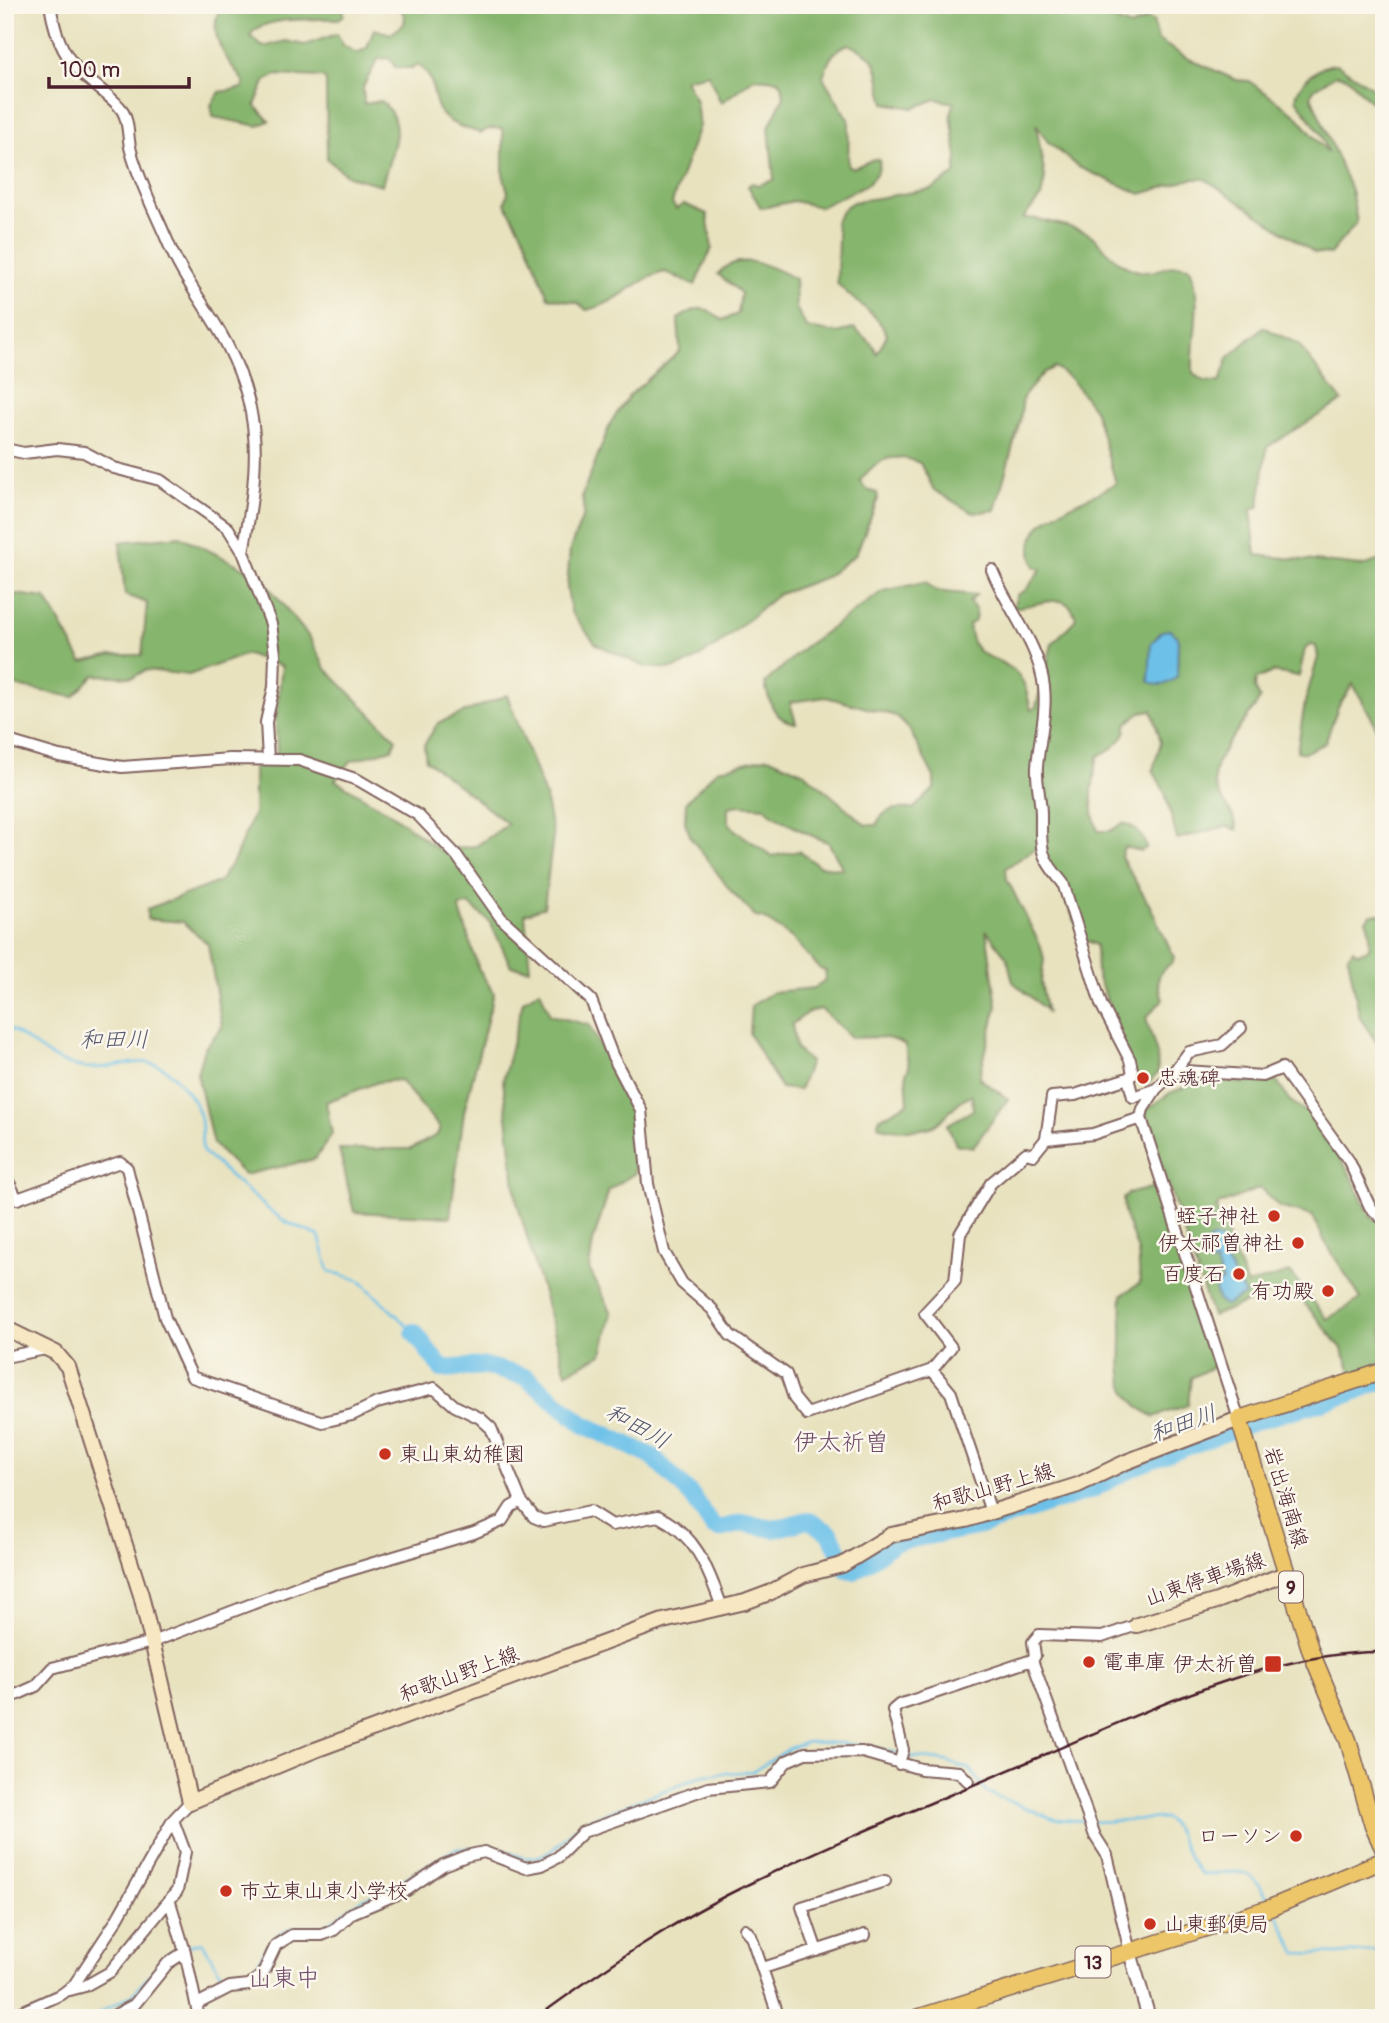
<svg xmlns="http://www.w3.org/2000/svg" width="1389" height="2023" font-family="Pangolin,'Klee One',sans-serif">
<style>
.forest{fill:#86b56d;stroke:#686a4c;stroke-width:2;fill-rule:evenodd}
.water{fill:#6dc1e9;stroke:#5c708a;stroke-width:2}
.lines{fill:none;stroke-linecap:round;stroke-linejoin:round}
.stream{stroke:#6dc1e9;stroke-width:2.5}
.river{stroke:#6dc1e9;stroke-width:18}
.minor-casing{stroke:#81635f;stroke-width:14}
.tertiary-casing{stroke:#81635f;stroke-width:16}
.secondary-casing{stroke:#81635f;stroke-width:18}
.primary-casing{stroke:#81635f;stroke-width:19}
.minor{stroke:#fff;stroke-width:10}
.tertiary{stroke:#fff;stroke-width:12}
.secondary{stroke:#f7e8c3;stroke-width:14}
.primary{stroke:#ecc669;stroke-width:16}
.rail{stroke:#4a1f2b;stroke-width:2.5}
.poi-dot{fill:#c8321e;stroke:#fbf7ec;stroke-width:2.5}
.labels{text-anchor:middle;stroke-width:5;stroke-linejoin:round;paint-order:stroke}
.shield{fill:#fbf7ec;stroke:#7f6065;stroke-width:2}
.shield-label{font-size:19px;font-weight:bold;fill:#4a1f2b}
.poi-label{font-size:21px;fill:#4a1f2b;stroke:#fbf7ec;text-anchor:end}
.street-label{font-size:21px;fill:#4a1f2b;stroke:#fbf7ec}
.water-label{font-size:23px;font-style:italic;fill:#56586e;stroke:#fbf7ec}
.quarter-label{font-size:24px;fill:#704c6b;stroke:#fbf7ec}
</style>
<rect width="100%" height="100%" fill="#fbf7ec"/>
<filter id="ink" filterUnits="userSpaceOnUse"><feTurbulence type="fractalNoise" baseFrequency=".0143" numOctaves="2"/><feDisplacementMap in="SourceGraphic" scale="14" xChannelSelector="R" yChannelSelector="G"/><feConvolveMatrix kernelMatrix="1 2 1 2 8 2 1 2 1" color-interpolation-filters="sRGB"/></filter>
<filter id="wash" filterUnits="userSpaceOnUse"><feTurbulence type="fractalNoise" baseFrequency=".00686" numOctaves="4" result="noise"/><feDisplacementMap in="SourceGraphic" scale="28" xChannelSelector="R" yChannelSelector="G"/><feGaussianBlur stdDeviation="1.57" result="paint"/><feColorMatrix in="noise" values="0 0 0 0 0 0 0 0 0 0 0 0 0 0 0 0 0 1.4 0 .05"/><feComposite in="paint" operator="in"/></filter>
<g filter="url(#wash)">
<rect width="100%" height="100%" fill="#e8e2bf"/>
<path class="forest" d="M228 5H343L344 15 339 19C319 19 260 16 250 36L263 47 286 41 305 45 337 34 343 45 357 53 367 48 374 29 391 34 404 24 405 17 399 5H1102L1109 18 1131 27 1147 19 1153 21 1158 40 1187 58 1236 80 1249 81 1295 114 1328 153 1321 134 1296 99C1297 82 1321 64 1337 64L1381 94 1384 116 1347 77 1336 75 1314 89 1311 96 1351 190 1357 222 1330 254 1315 253 1205 179H1191L1141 194 1080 168 1048 142 1036 124 1045 178 1041 197 1023 218C1034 217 1084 229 1092 236 1107 249 1116 266 1139 271 1158 276 1170 259 1190 268 1204 300 1191 339 1193 373 1202 382 1207 382 1220 382L1228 358 1263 327 1298 344 1342 401 1267 447 1259 506 1251 510 1256 555 1362 566 1384 559V757L1374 722 1353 684 1338 707 1325 743 1304 753 1297 751 1305 702 1318 657 1316 646 1310 645 1305 649 1299 676 1273 672 1256 679 1255 688 1260 699C1247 722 1208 758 1215 785 1220 801 1236 813 1237 830L1227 826 1177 839 1165 793 1153 770 1161 742 1152 710 1141 712 1126 724C1128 738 1110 751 1098 756 1092 784 1088 804 1098 831H1110L1123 823C1134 826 1145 836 1146 848L1141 851 1124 847 1121 857 1150 906 1174 957 1172 963C1155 973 1156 981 1163 999L1146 1018 1157 1054 1158 1073 1148 1084 1136 1081 1111 1034 1113 1014 1097 976 1096 945 1083 939 1052 869 1038 847 1006 868 1007 879 1041 947 1044 959 1041 982 1047 1014 1045 1009 1013 982 1007 958 986 930 997 1006 979 1078 1008 1099 973 1147 956 1144 947 1125 973 1110 972 1095C954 1101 948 1118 933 1126 922 1131 888 1132 878 1125L879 1119 908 1103 906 1073 909 1068 905 1045C889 1035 870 1037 852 1038L821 1009 809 1012 792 1024 796 1049 810 1062 799 1090 781 1088 749 1034 751 1006 773 992 814 988 824 982 826 971 820 969 792 938 763 918 756 917 731 891 691 838 685 822 686 802 717 770 768 757 805 773 866 825H876C884 808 895 808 913 809L934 789V777L909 729 896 716 826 697 790 702 796 723C774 721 769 702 765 683L803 648 883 591 926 582 935 591 976 595 969 602 976 610 975 621 969 625C973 662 988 651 1012 669 1026 679 1027 695 1031 710L1036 707 1052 644 1076 619C1068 585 1035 609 1013 607L1017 595 1026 590 1041 569 1035 567C1013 515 1084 505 1116 483L1095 411 1071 379 1055 367 1044 372 1023 397 1020 421 995 510 973 513 934 490 920 463C892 452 877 458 860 481L867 490 877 493 878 499 856 554 826 577 777 595 719 644 691 662 672 669 645 667 596 644 571 612 567 589 570 549 584 513 582 496 611 422 630 395 680 351 678 319C699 306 703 304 722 320L738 314 741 293 718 274C739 250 772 266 795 279L796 308 807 328 837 333 854 328 873 345 877 354 887 335C876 310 853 303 837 283L838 234 835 222 844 208 853 202 932 189 955 174 957 157 951 114 954 103 936 99 913 108 885 103C874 67 886 60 848 44 831 52 829 60 823 77L849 121 848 166 853 168 874 159 880 160 878 171 868 184 820 207 794 201 761 208 748 186 752 183 758 185 774 180 769 127 784 96 782 84 778 80 754 78 721 103 708 74 685 79 696 101 699 126 672 203 676 209 684 204 707 214 712 248 695 285 665 272C635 279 615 306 586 310L578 303 548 297 525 238 505 203 508 192 503 174V129L491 128 480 133C467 128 449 125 441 113 428 94 440 82 418 65L412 68H396L389 58 378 59 363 87 364 104 381 101C410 126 389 155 382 185L348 176 327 159 326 80 321 77 276 75 266 80 255 105 269 121 258 126 213 117 211 105 220 92 243 88 244 82C229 63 207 37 219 11ZM1178 637 1177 677 1149 681 1151 664ZM739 805 765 807C770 816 817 839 828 842L843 869 819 866 799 851 772 856 735 830 728 821V807Z
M180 536 260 576 310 638 326 669 396 739 392 749 351 761 335 780 393 815 439 850 476 846 508 824 426 760 424 745 438 723 507 695 545 796 553 836 544 907 525 914 530 969 511 966 490 922 469 904 459 907 479 970 494 993 464 1112 450 1217 354 1212 339 1149H411L437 1135 440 1128 400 1080 378 1082 326 1102 332 1134 315 1159 244 1175 213 1144 197 1073 204 1049 222 1027 208 944 183 922 147 919V909L219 882 235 858 254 813V768L277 754 276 720 282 666 247 654 189 675 146 670 133 677 94 675 73 697 5 684V593L46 598 82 662 112 655H142L147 603 125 595 120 542Z
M1372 914H1384V1053L1360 1018 1348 957 1353 949 1357 953 1369 949 1370 931 1366 920Z
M540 990 550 1015 589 1025 630 1106 635 1173 609 1190 593 1242 589 1269 612 1313 602 1354 566 1373 517 1202 510 1143 503 1080 523 1001Z
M1204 1079 1245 1083 1272 1079 1278 1082 1289 1100 1311 1115 1349 1172 1370 1215 1384 1226 1382 1363 1353 1375 1341 1347 1301 1299 1277 1291 1212 1316 1146 1118V1110L1170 1093ZM1260 1188 1279 1207 1313 1216 1324 1240 1361 1299 1327 1319 1290 1272 1247 1285 1216 1209 1218 1205Z
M1159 1186 1216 1365 1191 1378 1188 1405 1154 1417C1114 1394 1122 1373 1122 1335 1122 1321 1121 1309 1122 1295L1140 1283 1138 1251 1124 1213 1123 1199 1128 1194Z"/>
<path class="water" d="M1170 630 1178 637 1177 677C1167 685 1160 688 1149 681L1151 644 1162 631Z
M1214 1238C1226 1240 1230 1248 1233 1258L1227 1263 1245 1295 1226 1305 1219 1302 1214 1285 1223 1281 1215 1262 1209 1264 1204 1244Z"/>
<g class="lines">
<path class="stream" d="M5 1026C29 1039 48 1060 75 1066 120 1076 151 1041 183 1087 191 1097 199 1107 201 1120 203 1131 200 1141 203 1152L268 1209 286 1222 319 1236 329 1271 359 1280 414 1332
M906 1756 946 1761 971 1770 986 1792 1054 1819 1087 1821
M1094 1822 1164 1818C1184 1830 1183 1859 1202 1874 1244 1873 1247 1863 1270 1902
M1276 1911 1296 1953 1338 1954 1384 1949
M187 1946 202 1942 221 1974 236 1980 244 1978 256 1967 266 1947 279 1934 292 1928 325 1926 361 1900 396 1884 455 1849 493 1846 524 1858 536 1857 550 1852 581 1823 704 1775 754 1771 790 1748 807 1742 857 1744 900 1754
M91 2018 133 1994 169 1953 181 1948"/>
<path class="river" d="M414 1332 442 1369 484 1366 526 1377 583 1424 653 1457 692 1496 713 1527 719 1529 743 1523 774 1529 808 1520 830 1533 848 1570 854 1571 895 1542 977 1527 1093 1489 1135 1466 1261 1419 1349 1394 1384 1379"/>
</g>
</g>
<g filter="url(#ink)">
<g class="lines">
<defs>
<path id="minor" d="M50 5C56 41 66 63 95 85 103 92 116 101 122 110 130 123 127 138 131 151 139 181 155 212 167 240 180 273 202 301 220 332 265 410 259 466 243 552
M5 449 24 453 57 449 84 452 114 468 160 480 228 528 243 552 271 624 275 654 274 687 266 722 268 759
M992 570C1008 610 1039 644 1044 687 1047 714 1039 740 1037 767 1036 784 1041 799 1041 815 1041 850 1039 855 1063 883L1101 1004 1130 1060 1133 1074 1128 1078 1133 1097 1156 1089 1172 1074 1185 1071 1263 1076 1282 1068 1349 1161 1370 1207 1384 1220
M5 740 59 756 122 767 230 759 299 760 358 780 418 815 457 856 501 918 591 1000 612 1055 641 1110 648 1184 664 1252 682 1283 712 1309 730 1335 786 1374 794 1398 807 1414 932 1370 951 1347 925 1313 955 1281 960 1234 991 1183 1026 1153 1033 1155 1046 1139 1093 1134 1141 1118
M1172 1074 1189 1052 1222 1045 1241 1028
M1156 1089 1143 1109 1141 1118 1239 1419
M1046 1139 1052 1097 1075 1095 1128 1078
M5 1175 17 1199 120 1162 127 1168 165 1318 192 1377 323 1422 352 1415 377 1403 434 1388 455 1406 480 1418 491 1428 521 1501 534 1517 544 1521 590 1511 612 1525 658 1516C697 1536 707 1567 722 1607
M5 1357 46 1349
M932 1370 951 1393 991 1512
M5 1700 36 1686 52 1668 152 1642 307 1583 474 1533 502 1521 511 1507 521 1501
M899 1764 903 1750 893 1710 899 1705 1032 1660
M170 1902 185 1952 199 2018
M745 1929 751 1936 779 2018
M817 1951 802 1907 885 1881
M1130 1952 1107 1855 1095 1836 1032 1660 1035 1656 1033 1642 1039 1635 1102 1637 1137 1625
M763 1968 865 1935
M70 1990 85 1986 110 1972 177 1891 185 1852 173 1820
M197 2004 230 1987 249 1985 262 1975 276 1945 292 1935H322L334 1930 352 1913 407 1890 443 1865 466 1856 484 1852 526 1868 542 1865 558 1857 583 1832 708 1788 770 1782 787 1761 805 1753 862 1752 921 1769 959 1772 968 1781
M8 2018 62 1994 74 1985 116 1921 173 1820 190 1802
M110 2018 134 2005 168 1963 185 1952"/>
<path id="tertiary" d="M1130 1952 1149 2018"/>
<path id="secondary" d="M5 1328 56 1353 68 1367 141 1595 190 1802 315 1750 663 1621 745 1602 769 1593 803 1575 842 1565 891 1535 966 1520 1078 1485 1126 1462 1239 1419
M1137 1625 1217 1601 1287 1573"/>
<path id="primary" d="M1384 1371 1239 1419 1311 1652 1348 1740 1373 1826 1384 1850
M917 2018 1270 1908 1384 1860"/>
</defs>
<use href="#minor" class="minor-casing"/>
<use href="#tertiary" class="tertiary-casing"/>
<use href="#secondary" class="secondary-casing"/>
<use href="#primary" class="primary-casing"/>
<use href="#minor" class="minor"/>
<use href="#tertiary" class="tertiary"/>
<use href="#secondary" class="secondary"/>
<use href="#primary" class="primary"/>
<path class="rail" d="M536 2018C604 1968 676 1919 751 1883 844 1837 942 1799 1037 1758 1140 1714 1270 1650 1384 1652"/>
</g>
</g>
<g class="poi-dot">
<circle cx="1143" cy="1078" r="7"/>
<circle cx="1274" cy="1216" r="7"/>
<circle cx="1298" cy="1243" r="7"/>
<circle cx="1239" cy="1274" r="7"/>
<circle cx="1328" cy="1291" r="7"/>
<circle cx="385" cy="1454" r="7"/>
<circle cx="1089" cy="1662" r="7"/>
<rect x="1264" y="1655" width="18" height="18" rx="3.5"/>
<circle cx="1296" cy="1836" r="7"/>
<circle cx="226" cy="1891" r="7"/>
<circle cx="1150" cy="1924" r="7"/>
</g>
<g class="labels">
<g class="shield">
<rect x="1279" y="1571.5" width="24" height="31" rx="5"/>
<rect x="1075.5" y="1946.5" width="35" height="31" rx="5"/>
</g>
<g class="shield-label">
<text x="1291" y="1594">9</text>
<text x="1093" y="1969">13</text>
</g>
<g class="poi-label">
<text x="1157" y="1085" text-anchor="start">忠魂碑</text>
<text x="1260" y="1223">蛭子神社</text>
<text x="1284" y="1250">伊太祁曽神社</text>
<text x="1225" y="1281">百度石</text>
<text x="1314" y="1298">有功殿</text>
<text x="399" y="1461" text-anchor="start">東山東幼稚園</text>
<text x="1103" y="1669" text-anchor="start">電車庫</text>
<text x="1257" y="1671">伊太祈曽</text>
<text x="1282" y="1843">ローソン</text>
<text x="240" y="1898" text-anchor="start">市立東山東小学校</text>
<text x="1164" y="1931" text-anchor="start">山東郵便局</text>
</g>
<g class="street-label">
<text transform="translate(993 1487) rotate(-16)" y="7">和歌山野上線</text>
<text transform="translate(1286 1497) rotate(73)" y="7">岩出海南線</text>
<text transform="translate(1205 1579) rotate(-19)" y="7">山東停車場線</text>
<text transform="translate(459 1674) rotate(-20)" y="7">和歌山野上線</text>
</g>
<g class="water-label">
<text x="114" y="1047">和田川</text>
<text transform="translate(1183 1423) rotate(-19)" y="8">和田川</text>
<text transform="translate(638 1426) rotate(29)" y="8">和田川</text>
</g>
<g class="quarter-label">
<text x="841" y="1450">伊太祈曽</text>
<text x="284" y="1986">山東中</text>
</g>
</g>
<rect width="1389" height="2023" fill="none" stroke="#fbf7ec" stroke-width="28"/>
<path d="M49 77v10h140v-10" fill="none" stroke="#4a1f2b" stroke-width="3.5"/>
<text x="60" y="77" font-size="21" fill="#4a1f2b" stroke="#fbf7ec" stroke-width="5" paint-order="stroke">100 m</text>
</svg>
